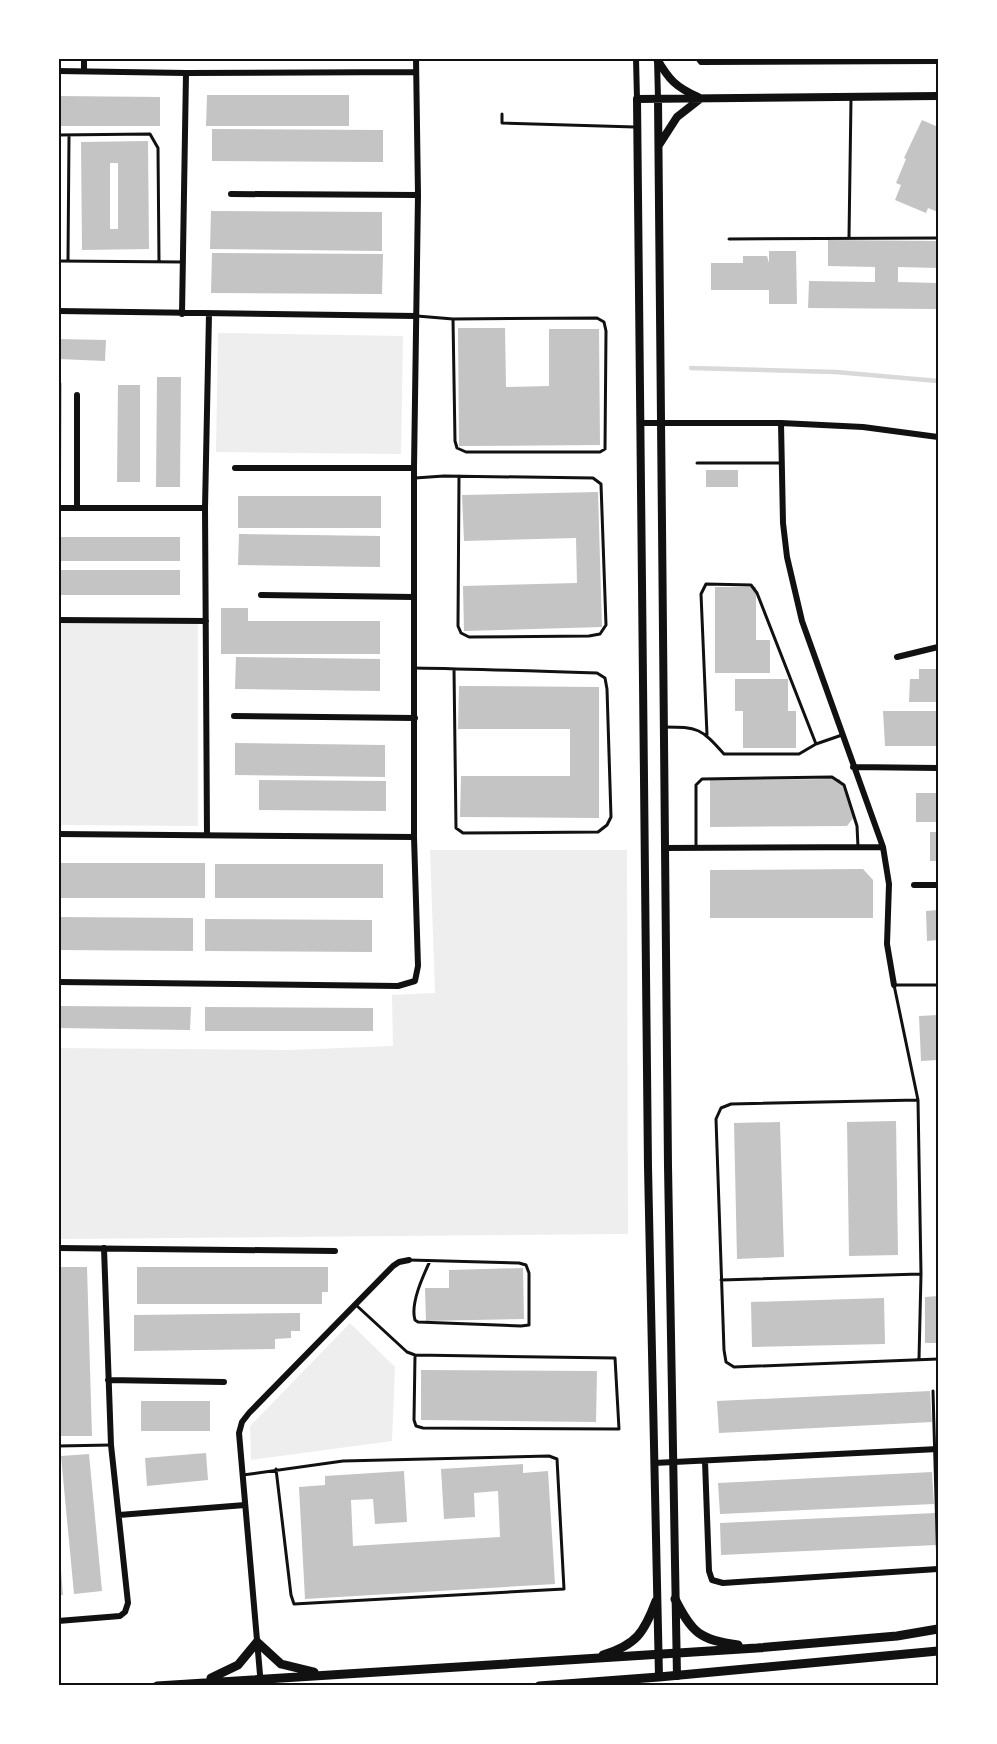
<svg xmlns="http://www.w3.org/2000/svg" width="997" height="1744" font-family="'Noto Serif',serif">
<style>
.green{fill:#eee}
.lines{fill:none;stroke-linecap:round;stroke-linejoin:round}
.stream{stroke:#d9d9d9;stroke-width:4.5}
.building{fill:#c4c4c4;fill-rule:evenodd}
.service{stroke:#111;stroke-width:3}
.minor{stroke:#111;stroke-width:6}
.tertiary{stroke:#111;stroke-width:8}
.secondary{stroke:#111;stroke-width:9}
.neatline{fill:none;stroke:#111;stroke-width:2}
</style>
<rect width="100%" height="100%" fill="#fff"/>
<path class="green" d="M218 333 403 336 401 454 216 452Z
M59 622 198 624V826L59 825Z
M430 850H627L628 1234 59 1239V1048L288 1050 393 1046 392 995 435 993Z
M350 1323 395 1367 392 1441 251 1460 250 1426Z"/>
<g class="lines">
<path class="stream" d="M691 368 836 372 938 381"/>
</g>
<path class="building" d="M207 95H349V126H206Z
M58 96 160 97V126H58Z
M922 120 938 127V212L928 208 926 213 895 200 901 185 896 183 906 159 904 158Z
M212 129 383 130V162L212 161Z
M148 141 149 249 82 250 81 142ZM110 163H118V229H110Z
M211 211 382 212V251L210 249Z
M828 240 938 241V268L898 267V282L938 283V309L808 308 809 281 875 282V267L828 266Z
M769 251H796L797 304H769V290H711V263H743V256H767L769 263Z
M212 253 383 254 382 294 211 293Z
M458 328H505L506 387 549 386V329H599L600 445 459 446Z
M58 339 106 340 105 361 58 359Z
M157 377H181L180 487H156Z
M58 383H62L61 488H58Z
M118 385H140V482H117Z
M706 470H738V487H706Z
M598 492 602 627 464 631 463 586 577 583 576 538 464 541 462 495Z
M238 496H381V528H238Z
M239 534 380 536V567L238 565Z
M58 537H180V561H58Z
M58 570H180V595H58Z
M715 587H756V640H770V673H715Z
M221 608H248V621H380V654H221Z
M236 657 380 659V691L235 689Z
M919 669H938V702H909L910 679H919Z
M735 679H788V711H796V748H743V711H735Z
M459 686 599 687V818L460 817 461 776H570V729H458Z
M883 711H938V746H885Z
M235 743 385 745V777L235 775Z
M840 779 854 817 847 826 710 827V780Z
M259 780 386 781V811L259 810Z
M916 793H938V822H916Z
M930 832H938V861H930Z
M58 863H205V898H58Z
M215 864H383V898H215Z
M863 869 873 880V918H710V870Z
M938 910V940L927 941 926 911Z
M58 917 193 918V951L58 950Z
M205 919 372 920V952L205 951Z
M58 1006 191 1007 190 1030 58 1028Z
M205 1007 373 1008V1031H205Z
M938 1015V1060L921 1061 919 1016Z
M896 1121 898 1255 849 1256 847 1122Z
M780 1122 784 1257 737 1259 734 1123Z
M58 1267H87L92 1436H59Z
M137 1267H328V1292H322V1304H137Z
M523 1268 524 1319 426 1321 425 1288H449V1270Z
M938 1296V1343H925V1297Z
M884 1298 885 1344 752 1347 751 1302Z
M300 1313V1331H291V1338L275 1339V1349L134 1351V1315Z
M421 1370 597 1371 596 1422 421 1420Z
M930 1391 932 1422 719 1433 717 1401Z
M141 1401H210V1431H141Z
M206 1453 208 1480 147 1486 145 1458Z
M89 1454 102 1591 74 1594 61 1456Z
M523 1464V1473L548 1471 555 1584 305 1599 299 1487 325 1485V1476L404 1471 407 1522 375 1524 373 1499 351 1500 353 1546 500 1537 498 1491 474 1493 475 1517 444 1519 441 1469Z
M932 1472 934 1504 720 1514 718 1483Z
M935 1513 937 1545 721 1555 720 1523Z
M58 1557H60L63 1595H58Z"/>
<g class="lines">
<path class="service" d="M502 114V123L635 127
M58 135 150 134 158 148 159 261
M849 237 851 99
M729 239 938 238
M58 261 183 262
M68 261 69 136
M417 316 453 319 597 318 604 322 606 331 605 449 600 452H466L457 448 455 441 453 319
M697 463H780
M415 478 444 476 593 478 601 484 606 625 600 634 589 636 469 637 461 633 458 626 459 476
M414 668C475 669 536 671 597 673L605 678 607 689 611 817 607 825 598 832 463 833 456 828 454 669
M664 727C698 727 701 728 724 754H799L816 744 842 735
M707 735 701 594 706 584 751 585 757 593 816 744
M696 846V785L702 779 832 777 844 785 857 826 858 847
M918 1100 731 1104 721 1108 716 1119 724 1350 726 1362 734 1367 938 1359
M409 1260 519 1263 526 1265 529 1273V1325L521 1326 418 1322 415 1320C410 1304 423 1276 430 1261
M721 1280 920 1274
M356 1305 407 1352 415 1355 615 1358 619 1429 423 1428 416 1426 414 1420 415 1355
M919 1359 921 1274 918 1100 894 985H938
M933 1391 938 1569
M58 1446 111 1445
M243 1475 343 1461 549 1456 557 1459 564 1589 294 1604 291 1595 276 1469"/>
<path class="minor" d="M84 58V71
M636 58 637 99
M698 58 701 62 938 61
M657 59 658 99
M58 71 186 73 415 72
M231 194 418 195
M58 311 416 316
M182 314 186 73
M641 423H781L863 427 938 437
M781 423 783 523 787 557 802 621 883 847 889 884 887 944 894 985
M235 468H414
M58 508H205
M77 508V395
M261 595 414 597
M58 620 206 621
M897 657 938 647
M234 716 415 718
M853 767 938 768
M58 834 414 837
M207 835 205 508 209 314
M664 848 883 847
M914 885H938
M58 982 398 986 415 981 418 966 414 837V468L418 195 416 58
M58 1248 335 1251
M108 1380 224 1382
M705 1461 709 1571 712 1580 723 1583 938 1569
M654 1463 938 1449
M119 1515 245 1505
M58 1621 120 1616 125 1612 128 1603 111 1445 104 1248
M261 1686 239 1433 242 1422 249 1413 393 1266 399 1262 409 1260"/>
<path class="tertiary" d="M657 59C669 80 676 87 698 97
M658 99 668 1166 677 1676
M659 145 677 117 700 99
M659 1677 648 1167 637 99 938 96"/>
<path class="secondary" d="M675 1599C692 1633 700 1640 738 1645
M603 1655C636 1645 644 1633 656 1601
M211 1678 238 1665 257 1642 281 1664 314 1672
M157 1686 757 1648 897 1636 938 1629
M539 1686 659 1677 938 1651"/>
</g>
<rect width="997" height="1744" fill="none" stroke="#ffffff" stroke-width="120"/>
<rect x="60" y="60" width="877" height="1624" class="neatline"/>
</svg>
